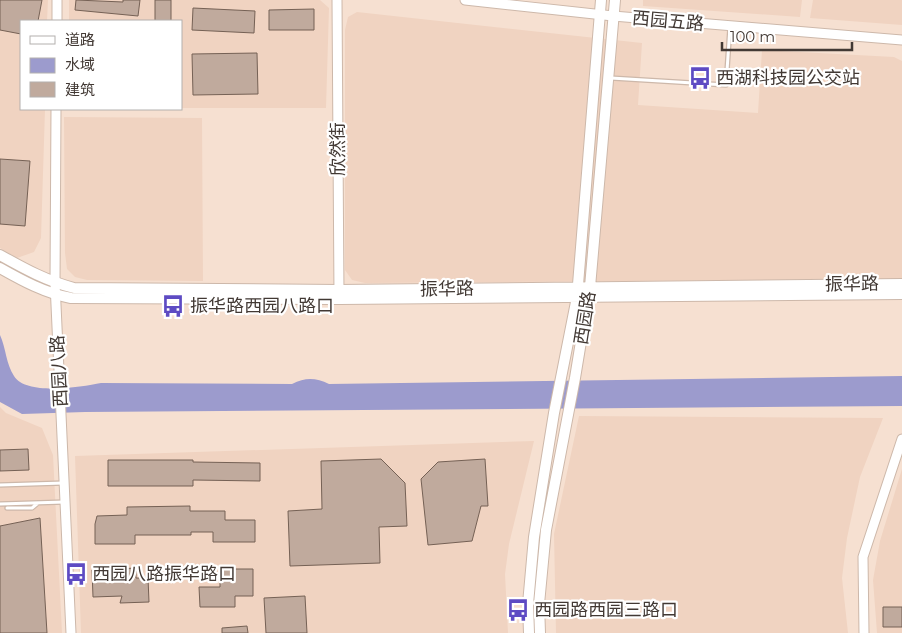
<svg xmlns="http://www.w3.org/2000/svg" width="902" height="633" font-family="Montserrat,'Noto Sans SC',sans-serif">
<style>
.built{fill:#f0d3c1}
.water{fill:#9c9bcd}
.building{fill:#c0aa9d;stroke:#756155}
.lines{fill:none;stroke-linecap:round;stroke-linejoin:round}
.service-casing{stroke:#cdb8aa;stroke-width:5.5}
.tertiary-casing{stroke:#cdb8aa;stroke-width:11}
.secondary-casing{stroke:#cdb8aa;stroke-width:12}
.service{stroke:#fff;stroke-width:3}
.tertiary{stroke:#fff;stroke-width:9}
.secondary{stroke:#fff;stroke-width:10}
.labels{text-anchor:middle;stroke-width:4.5;stroke-linejoin:round;paint-order:stroke}
.street-label{font-size:18px;fill:#423934;stroke:#fff}
.poi-label{font-size:18px;fill:#423934;stroke:#fff;text-anchor:start}
</style>
<rect width="100%" height="100%" fill="#f6e0d1"/>
<path class="built" d="M0 0H48L47 21H21V109H45L41 238 34 252 17 258 0 248Z
M69 0H320L329 8 326 108H181V21H69Z
M643 0H802L800 17 643 6Z
M813 0H902V25L810 18Z
M357 12 642 43 638 105 758 113 762 50 894 57 902 61V279L365 283 352 280 345 270V30L348 17Z
M64 117 202 118 203 281 87 280 75 277 67 269 65 253Z
M0 407 6 413 42 428 53 455 62 633H0Z
M579 416 883 418 860 477 847 538 842 578 848 633H556L554 534Z
M534 441 509 544 505 574 508 633H81L75 456Z
M902 469V633H877L873 580 880 541Z"/>
<path class="water" d="M0 335C6 348 6 364 14 376 26 396 81 387 101 383L292 384C306 377 316 378 329 384L902 376V406L85 412 22 414 0 402Z"/>
<path class="building" d="M0 0H42L38 21H21V34L0 30Z
M76 0 123 2V0H140L138 16 75 10Z
M155 0H171V21H155Z
M193 8 255 11 254 33 192 30Z
M314 9V30H269V10Z
M257 53 258 94 193 95 192 54Z
M0 159 30 161 25 226 0 224Z
M28 449 29 470 0 471V450Z
M381 459 405 483 407 526 379 527 380 563 290 566 288 511 322 509 321 461Z
M485 459 488 506H481L472 541 428 545 421 479 438 462Z
M108 460H193V462L260 463V481L193 480V486H108Z
M190 506V511H225V520H255V542H213V532H191V535H135V544H95V524L97 516 127 515V507Z
M40 518 47 633H0V526Z
M136 568V578H148L149 602 120 603 122 596 93 597 92 570Z
M220 569H253V596H235V607H200L199 587H220Z
M305 596 307 633H266L264 598Z
M883 607H902V627H883Z
M247 626 248 633H222V628Z"/>
<g class="lines">
<defs>
<path id="service" d="M611 78 726 85 730 27
M0 485 63 483
M0 504 64 502
M7 508H32L38 503"/>
<path id="tertiary" d="M337 0 339 296
M465 0 613 16 902 40
M57 21V0
M56 109 55 283 71 633
M864 633 863 557 902 439"/>
<path id="secondary" d="M0 255C25 269 47 281 74 288L339 290 902 284
M0 268C23 281 45 293 71 298L339 299 902 294
M529 633 528 604 534 537 554 413 577 297 601 0
M540 633 539 604 546 530 575 378 590 287 615 0"/>
</defs>
<use href="#service" class="service-casing"/>
<use href="#tertiary" class="tertiary-casing"/>
<use href="#secondary" class="secondary-casing"/>
<use href="#service" class="service"/>
<use href="#tertiary" class="tertiary"/>
<use href="#secondary" class="secondary"/>
</g>
<defs>
<symbol id="bus-bare" viewBox="-9 -9 18 18"><path d="M-5-6H5V4H4V6H2V4H-2V6H-4V4H-5ZM-3.5-4V0h7V-4ZM-3.5 1.2v1.5H-2V1.2ZM2 1.2v1.5H3.5V1.2Z" fill="#5e4bc3" stroke="#fff" stroke-width="2.5" paint-order="stroke"/></symbol>
</defs>
<g fill-rule="evenodd">
<use href="#bus-bare" x="684" y="62" width="32" height="32"/>
<use href="#bus-bare" x="157" y="290" width="32" height="32"/>
<use href="#bus-bare" x="60" y="558" width="32" height="32"/>
<use href="#bus-bare" x="502" y="594" width="32" height="32"/>
</g>
<g class="labels">
<g class="street-label">
<text transform="translate(668 21) rotate(5)" y="6">西园五路</text>
<text transform="translate(338 149) rotate(-90)" y="6">欣然街</text>
<text transform="translate(852 284) rotate(-1)" y="6">振华路</text>
<text transform="translate(447 289) rotate(-1)" y="6">振华路</text>
<text transform="translate(585 318) rotate(-81)" y="6">西园路</text>
<text transform="translate(59 371) rotate(-93)" y="6">西园八路</text>
</g>
<g class="poi-label">
<text x="716" y="84">西湖科技园公交站</text>
<text x="190" y="312">振华路西园八路口</text>
<text x="92" y="580">西园八路振华路口</text>
<text x="534" y="616">西园路西园三路口</text>
</g>
</g>
<rect x="20" y="20" width="162" height="90" fill="#ffffff" stroke="#b3b0ae"/>
<rect x="30" y="36" width="25" height="8" fill="#ffffff" stroke="#b3b0ae"/>
<text x="65" y="45" font-size="15" fill="#423934">道路</text>
<rect x="30" y="58" width="25" height="15" fill="#9c9bcd" stroke="#b3b0ae"/>
<text x="65" y="70" font-size="15" fill="#423934">水域</text>
<rect x="30" y="82" width="25" height="15" fill="#c0aa9d" stroke="#b3b0ae"/>
<text x="65" y="95" font-size="15" fill="#423934">建筑</text>
<path d="M722 42v8h130v-8" fill="none" stroke="#423934" stroke-width="2.5"/>
<text x="730" y="42" font-size="15" fill="#423934" stroke="#ffffff" stroke-width="4" paint-order="stroke">100 m</text>
</svg>
